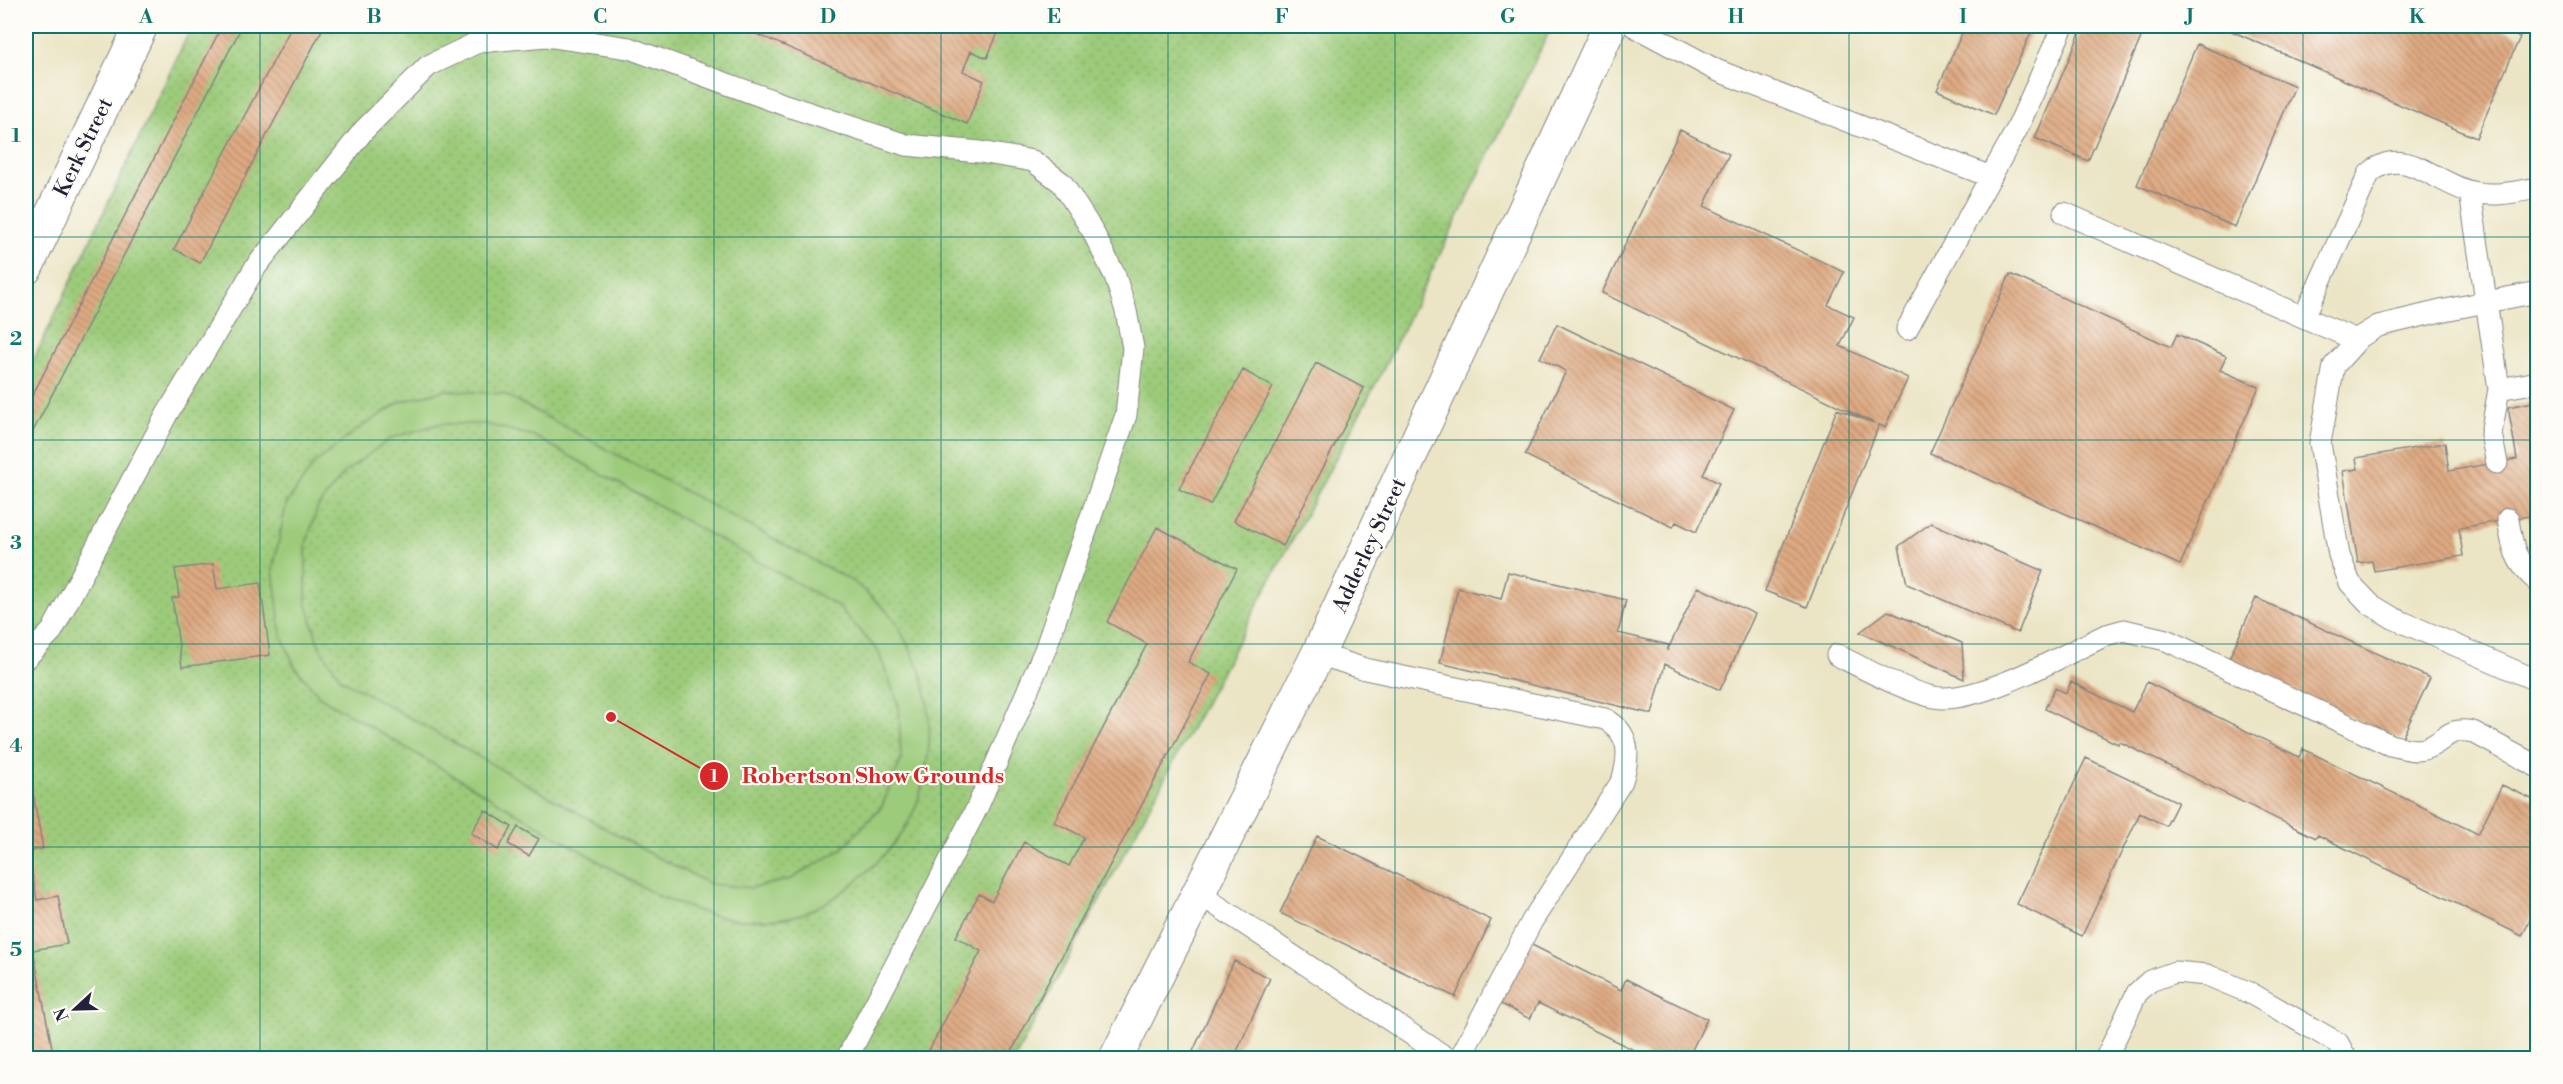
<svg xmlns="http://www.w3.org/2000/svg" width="2563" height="1084" font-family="'Libre Bodoni',serif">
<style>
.park{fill:url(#park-dots);stroke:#5f765a;stroke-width:1.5}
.pitch{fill:#9ccb7a;stroke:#5f765a;stroke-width:1.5;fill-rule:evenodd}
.building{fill:url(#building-back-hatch)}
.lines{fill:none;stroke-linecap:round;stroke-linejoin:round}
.service-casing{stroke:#868480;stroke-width:23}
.minor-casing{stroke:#868480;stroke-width:35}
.service{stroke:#fff;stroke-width:21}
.minor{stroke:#fff;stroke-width:33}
.grid{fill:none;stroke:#0f766e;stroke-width:1.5;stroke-opacity:0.55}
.labels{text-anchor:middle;stroke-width:4.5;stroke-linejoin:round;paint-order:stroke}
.street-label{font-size:21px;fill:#22223b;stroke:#fdfcf7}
.leader{fill:none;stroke:#d62828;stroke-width:2}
.callout-dot{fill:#d62828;stroke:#fdfcf7;stroke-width:2}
.mark-label{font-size:18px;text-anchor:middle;font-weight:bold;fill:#fff}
.callout-label{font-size:22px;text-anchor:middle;font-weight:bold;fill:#d62828;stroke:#fdfcf7;stroke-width:4.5;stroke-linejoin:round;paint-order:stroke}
.neatline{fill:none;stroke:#0f766e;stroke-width:2}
.grid-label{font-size:20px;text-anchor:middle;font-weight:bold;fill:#0f766e}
</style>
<defs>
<pattern id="park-dots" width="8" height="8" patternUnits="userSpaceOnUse" patternTransform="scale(1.5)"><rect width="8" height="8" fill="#9ccb7a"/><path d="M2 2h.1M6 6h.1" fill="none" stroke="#86ae6a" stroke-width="1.8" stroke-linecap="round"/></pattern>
<pattern id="building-back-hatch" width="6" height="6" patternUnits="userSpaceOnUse" patternTransform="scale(1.5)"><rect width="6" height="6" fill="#deaa82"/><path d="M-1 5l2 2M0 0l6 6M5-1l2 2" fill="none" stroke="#b48a6c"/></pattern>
</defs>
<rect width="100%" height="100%" fill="#fdfcf7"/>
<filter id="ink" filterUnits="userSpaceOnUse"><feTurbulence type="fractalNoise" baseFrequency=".0167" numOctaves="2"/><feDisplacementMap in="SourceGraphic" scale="12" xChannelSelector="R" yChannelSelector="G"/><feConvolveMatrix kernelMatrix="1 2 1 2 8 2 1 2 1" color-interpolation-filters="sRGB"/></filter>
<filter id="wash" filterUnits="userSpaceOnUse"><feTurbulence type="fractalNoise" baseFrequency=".008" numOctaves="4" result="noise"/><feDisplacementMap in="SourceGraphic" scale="24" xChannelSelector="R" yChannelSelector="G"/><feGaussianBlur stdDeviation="1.35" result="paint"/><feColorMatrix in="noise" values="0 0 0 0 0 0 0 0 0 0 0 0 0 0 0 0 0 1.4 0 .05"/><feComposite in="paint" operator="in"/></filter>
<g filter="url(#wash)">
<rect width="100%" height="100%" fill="#ebe5c5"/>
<path class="park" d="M192 26H1552L1382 372 1015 1058H26V376Z"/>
<path class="pitch" d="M446 390 504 394 854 582C866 593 880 603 891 616 899 625 918 665 922 677 934 719 931 765 916 806 900 849 841 902 798 915 785 919 766 920 752 920 719 921 687 907 656 895L320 697 295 667 281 634 273 569 286 505 314 464 358 429 400 402ZM439 424H485L534 436 838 606 878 651 899 706 901 760 882 806 842 849 791 879 752 888 710 884 651 854 341 679 319 646 306 602V544L318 506 345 472 391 438Z"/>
<g id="blocks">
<path class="building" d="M222 26H242L26 445V408Z
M292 26H324L200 263 174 249Z
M738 26H1001L987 58 971 51 963 71 984 81 967 124Z
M1965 26H2034L1994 115 1937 90Z
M2083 26H2146L2088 161 2035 138Z
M2220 26H2494L2520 37 2476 138Z
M2197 44 2295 86 2235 227 2137 185Z
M1680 130 1729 154 1704 206 1844 272 1828 305 1854 317 1840 346 1908 378 1885 427 1879 425 1807 607 1765 591 1837 409 1874 423 1602 293Z
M2010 274 2171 347 2177 334 2226 356 2220 370 2259 387 2180 565 1930 453Z
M1557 324 1734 410 1703 475 1719 483 1696 532 1676 522 1673 527 1525 455 1566 371 1540 358Z
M1316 363 1364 388 1283 546 1234 521Z
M1243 370 1273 387 1210 505 1179 489Z
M2538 401V560L2529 516 2459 528 2463 556 2374 571 2372 561 2358 563 2343 471 2358 469 2356 458 2445 443 2449 471 2517 459 2508 407Z
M1931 523 2043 571 2018 633 1907 584 1899 546Z
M1157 527 1237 569 1188 662 1211 674 1008 1058H925L981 951 956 937 979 894 992 901 1024 842 1069 866 1084 837 1054 822 1147 644 1107 622Z
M213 564 217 589 260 583 270 655 182 667 172 598 179 597 175 569Z
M1508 572 1626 600 1618 633 1669 645 1667 651 1698 587 1755 614 1720 690 1665 664 1652 714 1440 663 1458 588 1501 599Z
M2256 598 2430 678 2401 740 2228 661Z
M1888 611 1962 643 1964 679 1860 632Z
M2071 682 2132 712 2147 682 2299 757 2303 749 2478 834 2502 785 2538 802V904L2522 936 2318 835 2316 838 2120 742 2118 744 2045 709 2055 688 2066 693Z
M2086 758 2178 802 2166 826 2140 813 2082 936 2017 904Z
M32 788 43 849 26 852V790Z
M485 810 512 827 498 850 471 833Z
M518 827 539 839 529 856 508 844Z
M1317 836 1491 920 1455 997 1280 913Z
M29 857 37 900 58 896 67 944 33 950 54 1058H26V858Z
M1526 942 1621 990 1626 979 1707 1019 1688 1058H1650L1538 1003 1530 1019 1497 1002Z
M1234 961 1270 978 1234 1058H1190Z"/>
</g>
</g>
<g filter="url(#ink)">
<use href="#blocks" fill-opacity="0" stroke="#868480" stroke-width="1.5"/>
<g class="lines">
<defs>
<path id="service" d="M1634 26 1716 70 1991 177
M2470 192 2499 389 2491 434 2497 463
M2064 213 2356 340
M2538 292 2445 310 2378 326 2360 337 2334 366 2320 443 2339 555 2350 583 2370 604 2393 618 2538 681
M2304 317 2369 174C2403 142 2437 185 2472 192 2495 197 2515 192 2538 188
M1907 329 2017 129 2063 26
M2499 389 2538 382
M2508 519C2512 546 2515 563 2538 582
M1318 654 1365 669 1605 719C1631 733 1630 756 1622 781L1532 921 1460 1058
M1837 655C1861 667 1918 698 1943 698 1989 698 2063 655 2106 635L2124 630 2166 640 2390 745C2400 747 2414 752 2424 749 2446 743 2445 726 2473 732L2538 767
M26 658 52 631 167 414 255 268 364 130 428 66 478 42 547 36 629 48 785 105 906 145 980 152 1033 161 1062 183 1092 230 1115 276 1126 311 1133 348 1126 415 1045 650 977 808 847 1058
M1198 893 1447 1058
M2106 1058 2137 993 2150 981 2175 972 2207 975 2250 993 2338 1043 2346 1058"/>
<path id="minor" d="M26 268 141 26
M1116 1058 1318 654 1610 26"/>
</defs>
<use href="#service" class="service-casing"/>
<use href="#minor" class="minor-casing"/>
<use href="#service" class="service"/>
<use href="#minor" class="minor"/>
</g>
</g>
<path class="grid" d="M260 26V1058M487 26V1058M714 26V1058M941 26V1058M1168 26V1058M1395 26V1058M1622 26V1058M1849 26V1058M2076 26V1058M2303 26V1058M26 237H2538M26 440H2538M26 644H2538M26 847H2538"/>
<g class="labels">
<g class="street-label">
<text transform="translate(83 147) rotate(-64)" y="7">Kerk Street</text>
<text transform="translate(1369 545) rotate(-65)" y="7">Adderley Street</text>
</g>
</g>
<path class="leader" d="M611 717L714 776"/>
<g class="callout-dot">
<circle cx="611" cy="717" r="6"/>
<circle cx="714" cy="776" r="15"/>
</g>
<g class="mark-label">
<text x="714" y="782">1</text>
</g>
<g class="callout-label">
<text x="873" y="783">Robertson Show Grounds</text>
</g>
<rect width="2563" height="1084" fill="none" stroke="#fdfcf7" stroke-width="66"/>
<g transform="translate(75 1009) rotate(248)" stroke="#fdfcf7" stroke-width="4.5" paint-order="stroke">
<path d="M0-4.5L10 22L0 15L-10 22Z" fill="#22223b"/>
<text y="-9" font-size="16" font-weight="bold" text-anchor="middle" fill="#22223b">N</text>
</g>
<rect x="33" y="33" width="2497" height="1018" class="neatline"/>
<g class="grid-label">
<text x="146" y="23">A</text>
<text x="374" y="23">B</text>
<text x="600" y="23">C</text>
<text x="828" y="23">D</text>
<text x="1054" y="23">E</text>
<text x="1282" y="23">F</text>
<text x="1508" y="23">G</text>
<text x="1736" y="23">H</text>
<text x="1963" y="23">I</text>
<text x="2190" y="23">J</text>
<text x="2417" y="23">K</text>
<text x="16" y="142">1</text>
<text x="16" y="345">2</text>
<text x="16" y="549">3</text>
<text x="16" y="752">4</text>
<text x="16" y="956">5</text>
</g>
</svg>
